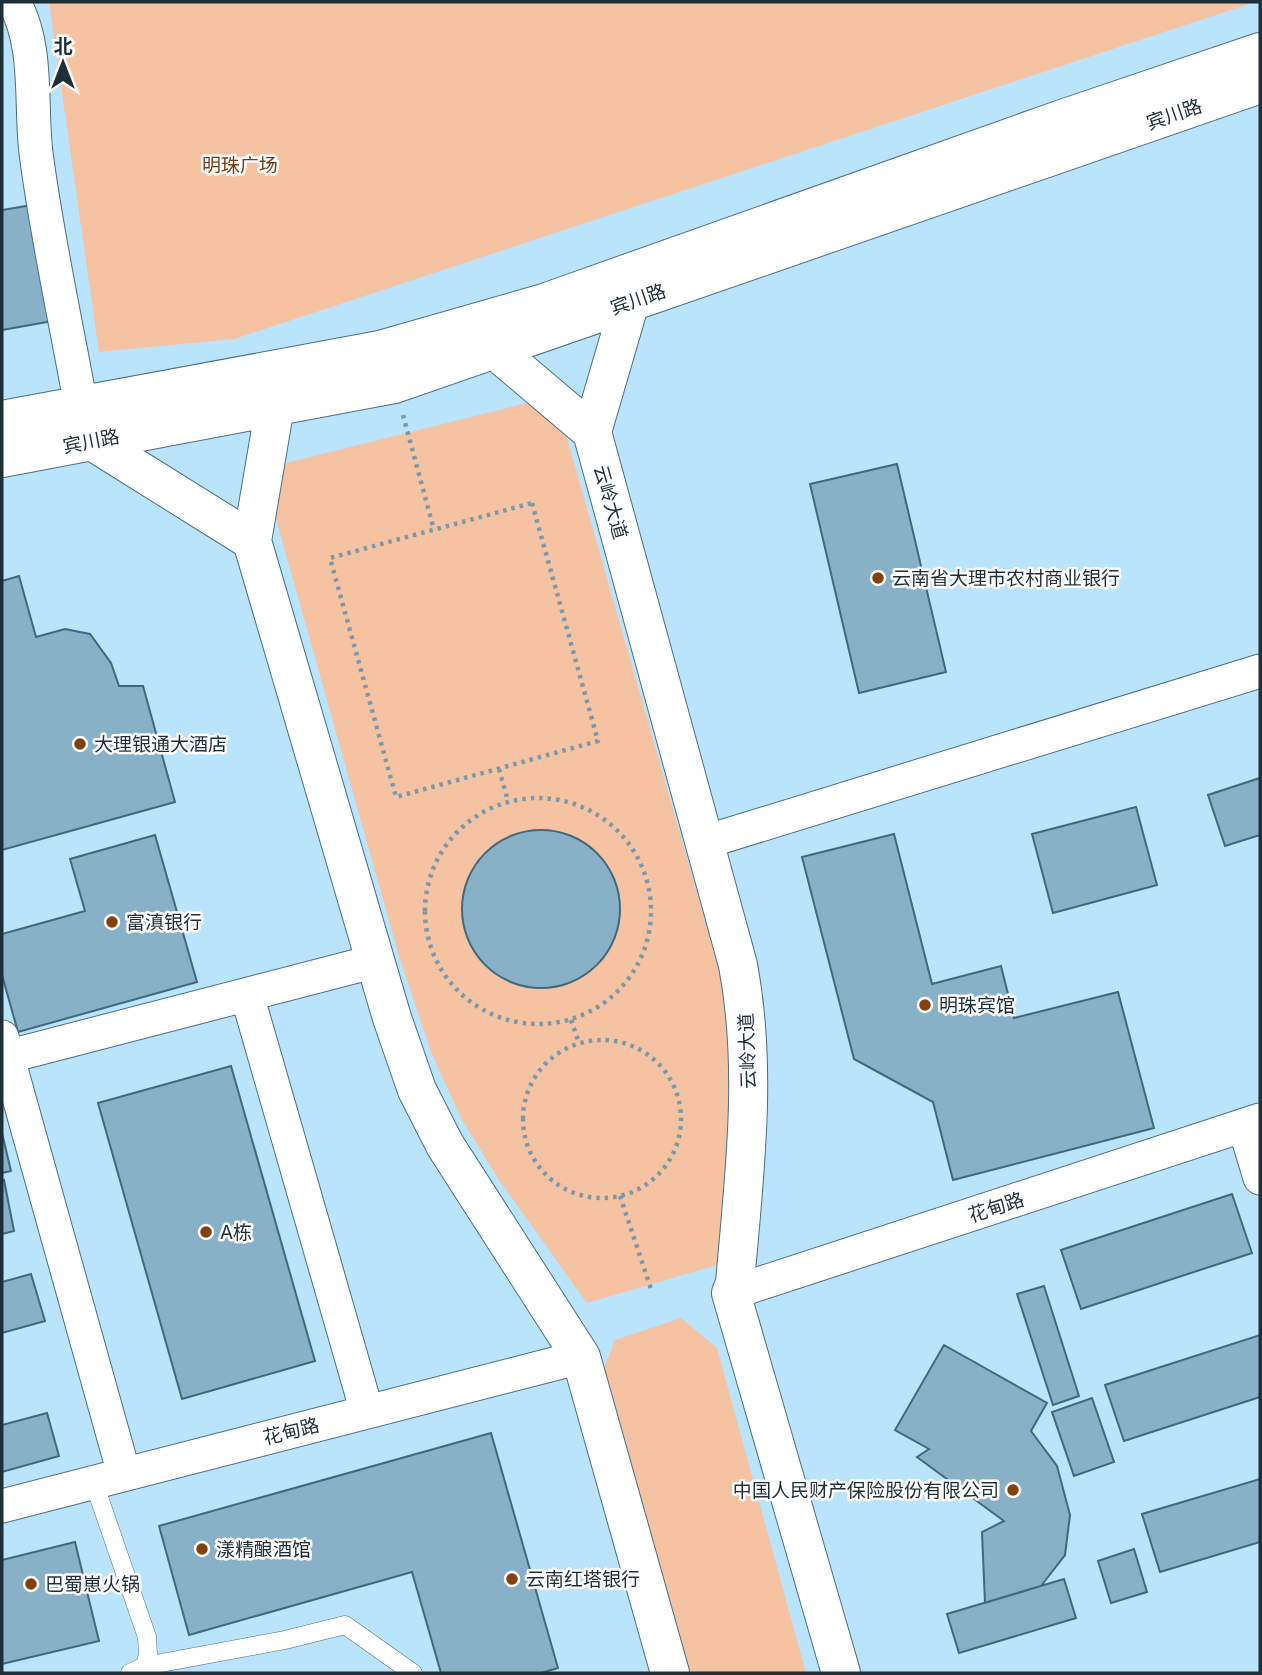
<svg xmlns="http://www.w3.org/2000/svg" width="1262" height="1675" font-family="Inter,'Noto Sans SC',sans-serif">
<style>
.green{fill:#f5c2a2}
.building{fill:#88b1c8;stroke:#42687d;stroke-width:2}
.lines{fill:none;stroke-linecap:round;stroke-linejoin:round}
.lane-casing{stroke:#486f84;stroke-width:19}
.street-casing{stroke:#486f84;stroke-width:35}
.secondary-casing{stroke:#486f84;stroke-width:40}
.path{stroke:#7a9aac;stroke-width:4.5;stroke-dasharray:3.5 5;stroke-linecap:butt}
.lane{stroke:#fff;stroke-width:18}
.street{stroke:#fff;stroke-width:33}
.secondary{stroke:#fff;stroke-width:38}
.poi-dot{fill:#83420b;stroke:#fefefe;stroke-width:2.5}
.labels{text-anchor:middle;stroke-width:5;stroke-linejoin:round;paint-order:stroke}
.street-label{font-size:19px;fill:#1f2f38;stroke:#fefefe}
.park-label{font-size:19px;fill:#723e17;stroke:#fefefe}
.poi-label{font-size:19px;fill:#1f2f38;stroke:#fefefe;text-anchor:start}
</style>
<rect width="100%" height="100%" fill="#bae4fc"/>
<path class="green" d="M49 2H1255L234 339 99 352Z
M555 396 723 984 730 1040V1119L724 1263 587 1303 499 1180 461 1118 431 1052 398 953 262 469Z
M681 1318 717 1348 806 1673H685L599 1381 615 1340Z"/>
<path class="building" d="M32 205 53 321 2 330V210Z
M897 464 946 672 859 693 810 484Z
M19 576 36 637 65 629 90 634 111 663 119 686H143L175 802 2 850V581Z
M1260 778V835L1225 846 1208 795Z
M1136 807 1157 885 1053 913 1032 834Z
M462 909a79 79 0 1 1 158 0a79 79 0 1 1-158 0Z
M894 834 932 984 1001 966 1014 1018 1118 992 1154 1128 953 1180 933 1102 854 1059 802 857Z
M155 835 197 982 18 1032 2 975V934L85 911 70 859Z
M231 1066 315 1361 182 1399 98 1103Z
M2 1133 11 1171 2 1173Z
M4 1180 14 1231 2 1234V1181Z
M1232 1194 1252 1253 1081 1309 1061 1250Z
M31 1274 45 1321 2 1333V1282Z
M1044 1286 1079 1396 1053 1405 1017 1294Z
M1260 1335V1397L1124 1441 1105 1385Z
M944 1345 1047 1403 1031 1431 1057 1466 1070 1515 1065 1555 1041 1586 985 1603 982 1532 1004 1521 917 1457 929 1449 895 1430Z
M1092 1398 1114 1462 1074 1476 1052 1412Z
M47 1413 59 1456 2 1472V1425Z
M491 1433 558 1668 541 1673H441L412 1572 189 1635 159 1526Z
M1260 1479V1542L1160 1572 1142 1514Z
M75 1542 99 1641 2 1664V1560Z
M1134 1549 1147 1592 1111 1603 1098 1561Z
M1064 1579 1076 1618 959 1653 947 1614Z"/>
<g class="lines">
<defs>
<path id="lane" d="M94 1483 147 1637 148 1654 145 1666
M130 1673 145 1666 285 1640 345 1625 413 1673"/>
<path id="street" d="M14 2C39 47 30 104 36 153 47 238 66 322 81 406L88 429
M705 842 1260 671
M247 995 367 1412
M2 1037 124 1474
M2 1058 376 961
M1244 1125 1260 1178
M731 1293 1260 1120
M2 1506 581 1357"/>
<path id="secondary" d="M494 349 592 432
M275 406 252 541 392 1018 417 1090 445 1145 581 1357 670 1673
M2 420 380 350 544 303 1062 119 1260 52
M592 432 738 965C758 1071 744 1177 735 1283L731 1293 841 1673
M592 432 630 302
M92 441 252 541
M2 458 394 384 1260 84"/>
</defs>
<use href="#lane" class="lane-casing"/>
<use href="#street" class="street-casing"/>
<use href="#secondary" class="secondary-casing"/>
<path class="path" d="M403 415 434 530
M532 503 598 741 396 797 330 558Z
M499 769 508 801
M425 911a113 113 0 1 1 226 0a113 113 0 1 1-226 0Z
M571 1020 579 1043
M523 1119a79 79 0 1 1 158 0a79 79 0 1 1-158 0Z
M620 1196 651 1289"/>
<use href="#lane" class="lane"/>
<use href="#street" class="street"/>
<use href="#secondary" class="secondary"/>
</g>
<g class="poi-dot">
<circle cx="878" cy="578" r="7"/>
<circle cx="80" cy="744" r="7"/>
<circle cx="112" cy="922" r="7"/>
<circle cx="925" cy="1005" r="7"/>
<circle cx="206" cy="1232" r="7"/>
<circle cx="1013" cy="1490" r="7"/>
<circle cx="202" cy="1549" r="7"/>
<circle cx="512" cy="1579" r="7"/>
<circle cx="31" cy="1584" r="7"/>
</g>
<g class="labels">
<g class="street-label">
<text transform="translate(1174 114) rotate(-19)" y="7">宾川路</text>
<text transform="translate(638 299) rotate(-19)" y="7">宾川路</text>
<text transform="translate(91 441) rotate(-11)" y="7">宾川路</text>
<text transform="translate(611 502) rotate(74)" y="7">云岭大道</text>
<text transform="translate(747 1051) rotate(-92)" y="7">云岭大道</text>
<text transform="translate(996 1207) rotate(-18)" y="7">花甸路</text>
<text transform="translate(291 1431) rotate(-14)" y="7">花甸路</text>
</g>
<g class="park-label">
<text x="240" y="172">明珠广场</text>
</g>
<g class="poi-label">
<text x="892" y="585">云南省大理市农村商业银行</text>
<text x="94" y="751">大理银通大酒店</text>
<text x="126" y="929">富滇银行</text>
<text x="939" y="1012">明珠宾馆</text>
<text x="220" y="1239">A栋</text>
<text x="999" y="1497" text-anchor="end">中国人民财产保险股份有限公司</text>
<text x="216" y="1556">漾精酿酒馆</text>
<text x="526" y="1586">云南红塔银行</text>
<text x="45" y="1591">巴蜀崽火锅</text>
</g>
</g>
<rect width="1262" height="1675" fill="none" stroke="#1f2f38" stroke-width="7"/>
<g transform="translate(63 63)" stroke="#fefefe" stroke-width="5" paint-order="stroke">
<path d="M0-5L12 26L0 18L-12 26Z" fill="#1f2f38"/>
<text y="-10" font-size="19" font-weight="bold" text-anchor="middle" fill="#1f2f38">北</text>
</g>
</svg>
